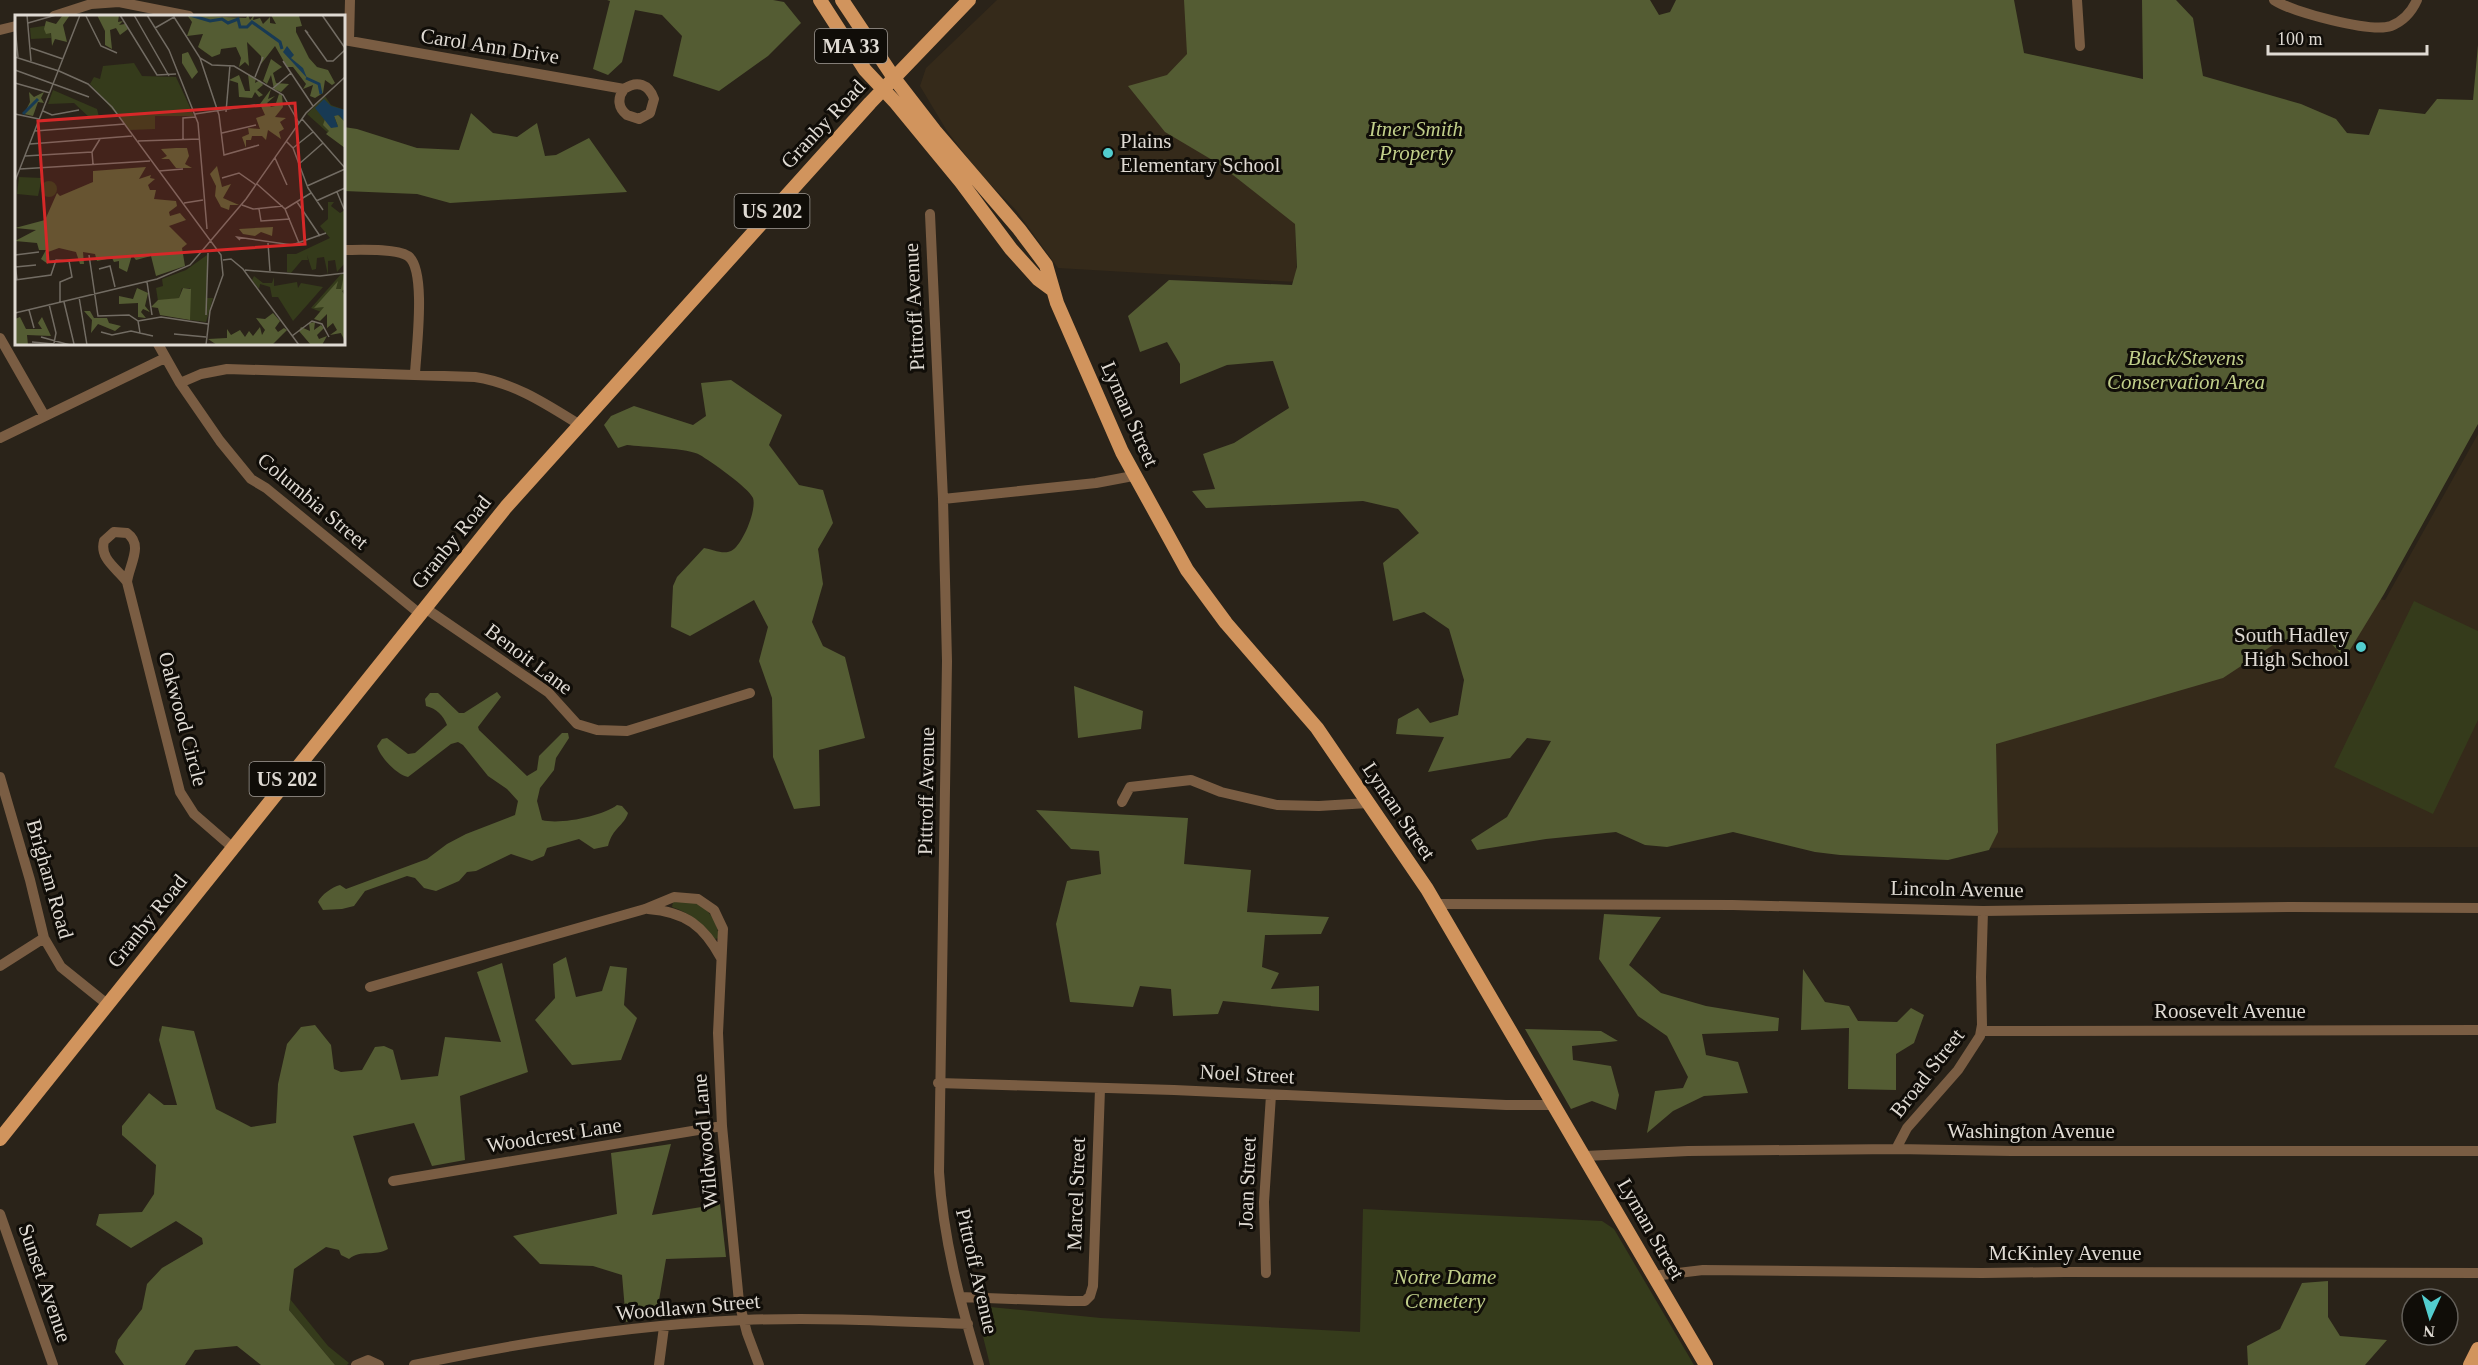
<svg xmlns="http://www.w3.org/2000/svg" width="2478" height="1365" font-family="'Times New Roman',serif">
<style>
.built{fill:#352a1a}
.green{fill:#353b1b}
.forest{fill:#545c33}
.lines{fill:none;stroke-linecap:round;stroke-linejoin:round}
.minor{stroke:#7a5d43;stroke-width:10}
.major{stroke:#d1945d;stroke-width:14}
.poi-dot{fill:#52cdcf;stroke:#100d08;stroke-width:2}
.labels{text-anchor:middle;stroke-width:6;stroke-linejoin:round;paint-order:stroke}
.shield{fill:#100d08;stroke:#a19c96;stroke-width:1.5}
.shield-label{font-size:20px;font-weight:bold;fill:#dfdad3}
.street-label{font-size:21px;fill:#dfdad3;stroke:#100d08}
.park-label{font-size:21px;font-style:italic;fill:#c1cf8a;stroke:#100d08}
.poi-label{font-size:21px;fill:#dfdad3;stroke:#100d08;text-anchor:start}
.inset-river{fill:none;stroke:#183a54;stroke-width:3}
.inset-road{fill:none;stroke:#726c63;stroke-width:1.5}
.view{fill:#d62828;fill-opacity:0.15;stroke:#d62828;stroke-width:3}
.inset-edge{fill:none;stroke:#dfdad3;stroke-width:3}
</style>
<rect width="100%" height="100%" fill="#2a2319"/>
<path class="built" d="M997 0H1189L1295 224 1297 282 1058 268 1015 209 980 174 947 131 920 86 926 68Z
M2478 434V847L1951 848 1741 494 2385 600Z"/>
<path class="green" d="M2414 601 2478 631V720L2433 814 2334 767Z
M673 902C679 902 687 900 693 902 708 906 718 923 719 938L715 939C702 924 691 913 672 907Z
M1363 1209 1602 1221 1614 1229 1694 1365H990L976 1308 980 1306 1101 1318 1360 1332Z
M290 1299 328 1346 349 1363 347 1365H335L289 1310Z"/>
<path class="forest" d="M607 0H773L784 2 801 23 768 56 719 91 673 76 682 36 662 15 635 10 622 62 608 75 593 69 610 1Z
M1184 0H1650L1659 15 1670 12 1676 0H2014L2024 53 2143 79 2142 0H2176L2193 18 2203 76 2301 104 2336 119 2347 133 2369 135 2379 109 2425 114 2437 99 2473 100 2478 45V424L2384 594 2345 658 2319 631 2273 645 2223 678 1996 744 1998 832 1989 850 1948 860 1840 855 1815 852 1733 832 1667 847 1645 845 1616 832 1546 839 1477 850 1471 840 1507 817 1551 741 1527 738 1510 758 1428 772 1444 737 1396 734 1398 719 1418 708 1430 723 1458 715 1464 680 1449 629 1424 612 1393 621 1383 563 1419 533 1398 509 1363 501 1206 508 1192 491 1215 489 1203 454 1234 443 1289 408 1273 361 1227 365 1180 384V364L1167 342 1140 352 1128 316 1169 280 1292 285 1297 267 1295 224 1219 164 1165 132 1128 86 1167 75 1187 54Z
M471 113 493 133 517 137 537 123 545 156 556 155 589 138 627 192 450 203 417 194 344 191V127L357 129 417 148 459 150Z
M731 380 782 415 769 445 799 485 823 490 833 523 818 549 823 584 812 622 823 646 845 657 865 738 819 750 820 806 794 809 773 757 772 698 759 661 768 627 754 600 690 636 671 627 673 586 677 577 704 548C712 549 723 555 731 551 742 546 757 510 753 498 749 488 710 461 700 455 690 448 642 447 627 445L618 448 604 425 611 416 634 406 693 425 706 416 701 383Z
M1074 686 1143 711 1141 729 1078 738Z
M497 692 501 697 478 727 479 730 527 776 537 770 539 756 562 733H568L569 738 556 758 554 770 540 788 537 801 542 820C560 825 603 816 617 805L622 806 628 813C624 826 613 827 608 846L594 849 579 839 547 848 544 856 532 861 511 854 476 871 467 872 459 881 436 891 424 888 415 878 407 876 365 891 354 906 342 909 323 910 318 902C321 895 332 887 340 885L346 889 427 859 447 844 466 834 515 815 518 801 507 789 488 776 463 745 458 742 451 744 408 777C397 775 380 757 377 746L382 739 387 738 408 754 415 753 447 725C443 715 437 709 426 706L425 699 430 693H438L459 713H464Z
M1036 810 1188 818 1184 864 1251 870 1247 912 1329 917 1321 934 1265 935 1262 967 1279 973 1271 989 1319 986V1011L1223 1001 1218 1014 1173 1016 1171 989 1140 986 1133 1007 1070 1002 1056 924 1067 881 1101 874 1099 851 1071 849Z
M1604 914 1661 917 1629 965 1661 993 1706 1006 1779 1018 1778 1031 1702 1034 1706 1055 1738 1062 1748 1093 1704 1096 1673 1111 1647 1133 1655 1091 1683 1088 1688 1077 1667 1036 1638 1016 1599 959Z
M566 957 576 997 602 991 610 966 627 968 624 1005 637 1018 621 1060 572 1065 535 1020 555 998 553 964Z
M502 963 528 1072 460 1096 465 1160 432 1166 414 1123 353 1136 388 1249C375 1257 361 1249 349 1259L341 1255 339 1250 326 1247 294 1269 289 1310 335 1365H261L237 1346 195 1350 185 1365H124L115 1352 118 1340 142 1309 147 1284 162 1268 203 1244 202 1238 176 1221 131 1248 96 1225 99 1214 142 1212 154 1194 156 1165 122 1135V1126L149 1093 164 1105H177L159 1040 162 1026 194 1031 216 1109 251 1127 276 1123 278 1084 287 1044 301 1027 315 1025 331 1045 334 1069 341 1072 362 1070 375 1047 384 1046 393 1050 401 1080 438 1076 445 1037 501 1042 477 972Z
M1803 969 1825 1002 1849 1006 1858 1021 1897 1022 1911 1008 1924 1015 1914 1043 1896 1054V1090L1848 1089 1849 1028 1801 1030Z
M1525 1029 1601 1031 1618 1041 1572 1046 1573 1060 1611 1066 1619 1095 1616 1110 1592 1101 1571 1109Z
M671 1144 652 1215 720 1204 726 1257 666 1259 657 1312 626 1322 622 1275 593 1266 540 1264 513 1236 617 1214 611 1153Z
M2328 1281V1317L2340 1336 2387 1340 2365 1365H2248L2247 1346 2280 1329 2302 1283Z"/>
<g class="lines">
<path class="minor" d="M2077 0 2080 46
M2274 0C2292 12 2371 33 2391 26 2404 21 2412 11 2417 0
M54 16 91 4 119 2 189 16
M0 30 16 26
M344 40 624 89C637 80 649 84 654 99L650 113 639 119 627 115C618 108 617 98 624 89
M349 41 350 0
M930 214 943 499 947 661 939 1172C943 1238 960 1302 979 1365
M344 250C359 250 395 248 408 256 427 269 416 351 415 374
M0 338 44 415
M158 344 180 383 220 441 251 479 266 488 420 614
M180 383 201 374 227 369 475 377C515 383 546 404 580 425
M0 438 165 358
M943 499 1096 483 1133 476
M114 532 127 533C144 545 129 565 127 582 118 569 99 559 104 541Z
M127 582 180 792 194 814 232 847
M425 608 548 692 577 724 597 730 627 731 750 693
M0 777 30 880 44 938 61 967 107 1004
M1122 802 1130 787 1191 780 1221 792 1277 805 1319 806 1368 803
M1436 904 1733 905 1983 911 2294 907 2478 908
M648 909C686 912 704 926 721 958
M0 966 44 938
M370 987 645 909 674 897 698 899 714 910 723 929 718 1033 722 1126 739 1302 747 1333 759 1365
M1982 1031 2478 1030
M938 1083 1174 1090 1506 1105H1555
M1896 1149 1907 1128 1958 1070 1980 1036 1982 1025 1981 977 1983 911
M1585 1156 1688 1151 1896 1149 2011 1151H2478
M393 1181 722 1126
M0 1214 53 1365
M1266 1273 1264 1202 1271 1095
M1653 1276 1703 1270 1982 1273 2065 1272 2478 1273
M960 1297 1069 1301H1085L1090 1296 1093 1286 1100 1089
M356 1365 368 1360 379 1365
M414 1365C522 1342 634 1325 744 1320 819 1317 893 1321 968 1324
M659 1365 664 1327"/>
<path class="major" d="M820 0 865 70 896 103 961 182 1011 249 1038 279 1053 290
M842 0 894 78 935 131 1019 229 1046 265 1057 303 1122 452 1187 570 1226 623 1317 728 1427 889 1706 1365
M0 1139 506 507 870 103 969 0
M2470 1365 2478 1349"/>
</g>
<g class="poi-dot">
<circle cx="1108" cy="153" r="6"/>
<circle cx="2361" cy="647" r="6"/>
</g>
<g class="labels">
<g class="shield">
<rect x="815" y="29" width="72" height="34" rx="4.5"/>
<rect x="734.5" y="194" width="75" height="34" rx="4.5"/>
<rect x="249.5" y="762" width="75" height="34" rx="4.5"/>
</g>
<g class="shield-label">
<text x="851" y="53">MA 33</text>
<text x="772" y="218">US 202</text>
<text x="287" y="786">US 202</text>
</g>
<g class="street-label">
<text transform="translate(490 46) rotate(9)" y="7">Carol Ann Drive</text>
<text transform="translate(823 124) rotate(-47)" y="7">Granby Road</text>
<text transform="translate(914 307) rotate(-93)" y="7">Pittroff Avenue</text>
<text transform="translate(1130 414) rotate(66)" y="7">Lyman Street</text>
<text transform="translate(313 501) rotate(40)" y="7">Columbia Street</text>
<text transform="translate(451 542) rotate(-51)" y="7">Granby Road</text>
<text transform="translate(529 659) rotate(37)" y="7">Benoit Lane</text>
<text transform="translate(183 719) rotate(75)" y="7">Oakwood Circle</text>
<text transform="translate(926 791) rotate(-89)" y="7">Pittroff Avenue</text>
<text transform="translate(1399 811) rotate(56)" y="7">Lyman Street</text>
<text transform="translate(50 879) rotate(74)" y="7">Brigham Road</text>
<text transform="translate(1957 889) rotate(1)" y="7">Lincoln Avenue</text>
<text transform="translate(147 921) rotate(-51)" y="7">Granby Road</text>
<text x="2230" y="1018">Roosevelt Avenue</text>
<text transform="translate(1927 1073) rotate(-52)" y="7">Broad Street</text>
<text transform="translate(1247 1074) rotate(3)" y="7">Noel Street</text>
<text x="2031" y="1138">Washington Avenue</text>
<text transform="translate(554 1135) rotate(-9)" y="7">Woodcrest Lane</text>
<text transform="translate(705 1141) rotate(-95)" y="7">Wildwood Lane</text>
<text transform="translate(1247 1183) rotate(-88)" y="7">Joan Street</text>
<text transform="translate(1076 1194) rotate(-88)" y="7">Marcel Street</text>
<text transform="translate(1651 1229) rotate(60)" y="7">Lyman Street</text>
<text x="2065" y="1260">McKinley Avenue</text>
<text transform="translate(977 1271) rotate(77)" y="7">Pittroff Avenue</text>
<text transform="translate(45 1283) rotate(71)" y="7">Sunset Avenue</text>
<text transform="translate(688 1307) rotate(-5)" y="7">Woodlawn Street</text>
</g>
<g class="park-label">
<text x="1416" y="136">Itner Smith<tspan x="1416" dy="24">Property</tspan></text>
<text x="2186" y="365">Black/Stevens<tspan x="2186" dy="24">Conservation Area</tspan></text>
<text x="1445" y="1284">Notre Dame<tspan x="1445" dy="24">Cemetery</tspan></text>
</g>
<g class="poi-label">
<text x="1120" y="148">Plains<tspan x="1120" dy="24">Elementary School</tspan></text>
<text x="2349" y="642" text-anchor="end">South Hadley<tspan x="2349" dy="24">High School</tspan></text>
</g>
</g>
<g transform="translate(15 15)">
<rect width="330" height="330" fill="#2a2319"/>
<path d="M35 10 36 23 16 24 15 13ZM119 48 127 61 161 62 179 101H140V114L115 115 75 69 79 62 85 64 88 51ZM38 75 82 94 84 102 75 103 59 88 33 89ZM310 81 316 90 330 95V133L292 99ZM4 162 27 163 23 181 2 179ZM26 174a8 8 0 1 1 16 0a8 8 0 1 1-16 0ZM313 187H319L316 191 325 198 330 195V248L322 257 320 245 313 246V260L309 242 302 243 301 254 297 255 292 240 293 245H287L276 258 272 257V239H281L315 223 305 211 313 204ZM192 240V298V283H198L191 307 175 305V273H167L164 283 143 286 141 273 148 271 147 264 171 255ZM327 258H330V326L316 301 296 293ZM239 261 248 268H257L259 262V271L282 267 283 273 286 268 308 272 278 306 263 282H257L255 272 245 269 244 274 237 265Z" fill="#353b1b"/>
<path d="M55 0 48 10 52 27 40 24 37 31 36 18 31 19 29 14 31 6 41 9 47 1ZM82 0H104L103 7 108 6 104 10 110 9 113 14 105 20 101 13 95 15 97 34 90 30V16ZM172 0 231 3 233 0 235 5 239 0 238 5 245 3 248 9 255 2V8L261 9 256 0 284 1 287 11 281 12V17L294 43 302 52 313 55 320 68 317 70 310 65 308 78 300 83 295 81 298 70 288 74 291 69 278 52H272L260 31 246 49V41L232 27 234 51 230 47 224 52 226 43 221 32 206 34 205 39 197 42 183 32 188 19 172 21 177 7ZM173 37 183 57 177 64 167 48V39ZM256 44 267 52 258 58 261 68 274 69 266 77 259 74 256 60 252 69 248 66ZM233 59 241 63 240 68 245 65 248 70 242 75 248 80 244 82 240 77 237 83 224 82 223 68 214 65 224 60 230 76H235ZM256 74 253 84 260 81 252 88 256 92 260 91 264 79 267 80 268 92 260 102 271 103 265 107 269 114 264 117 266 124 253 115 251 125 247 121H237L236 125H231V133L227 122 234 119 233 113 245 114 241 103 250 100 245 89ZM14 77 19 82 29 77 26 83 29 88 23 87 18 101 9 99 15 87ZM322 99 330 107V133L311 119 314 116 308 110 310 104 323 111 319 101ZM161 133H172L174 141 170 149 177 153H161L154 144H146L152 141 146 134ZM202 151 207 172 216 169 208 183 224 190H215L214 195 206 192 200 181 201 171 195 159ZM131 152 124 164 136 160 135 163 140 164 133 170 135 175H141L139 184 161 186 162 191 154 197 155 201 165 198 171 205 154 211 172 229 167 233 170 251 141 261 136 241 121 245 117 240 112 257 104 253V246L99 247 97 243 82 246 80 239 68 237 69 249H65L61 237 44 233 33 237V249L26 244 31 235H24L22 228 0 226 21 215 0 213 30 205 42 178 45 181 78 167V156ZM258 212 257 221 246 217 240 221 228 219 224 214ZM329 260 330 274 327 276 330 281V326L326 318 315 320 322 315 318 308 312 313V299L305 306 299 304 309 292 299 293 323 266 321 274H326ZM122 273 133 278 130 291 135 297 128 294 126 297 131 303 123 302V288L104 289V281L118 284ZM168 273 176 274 175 305 145 300 143 293 136 292 143 285 164 283ZM69 296H75L79 303H92L94 308 106 311 100 316 83 309 76 318 77 305ZM258 298 265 306 260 313 263 317 269 313 272 315 257 330H202L193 324 212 323V314L216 320 225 315 230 322 234 316 238 321 245 312 247 320 250 315 241 303 250 304ZM5 302 11 314H27L23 308 27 302 36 321 12 320 13 330H0V304ZM300 307 299 315 306 310 309 313 302 320 304 324 312 321 307 330H296L284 316 286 312 295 316 294 308Z" fill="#545c33"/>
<path d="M272 31 279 40 276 43 288 53 292 63 268 37ZM309 84 316 91 330 95V107L324 100 319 101 323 112 316 113 300 93Z" fill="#183a54"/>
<path class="inset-river" d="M175 0 195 6 207 4 213 8 223 4 225 12H232L237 7 265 27 267 34M291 63 304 69 306 79M8 99 23 84"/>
<path class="inset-road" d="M12 0 16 46M105 0 142 60 161 59M119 0 154 61M132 0 154 35 183 108 192 214M307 0 330 33M71 1 86 31 102 38M13 8 41 0M0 12 3 42M140 13 159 2 185 43 197 50 219 51 268 80 284 108M293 18 290 15 312 46H318L330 35M16 33 48 44M0 42 44 56M185 43 204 100 209 140 244 130M268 46 298 91M0 55 74 82M44 56 73 69 97 92 206 240 208 260 195 296 191 330M240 62 248 42M0 68 35 78M257 74 276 58M28 96 37 100 64 95M211 97 215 50M0 99 24 104M180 99 240 90M287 104 330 153M20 116 110 109M207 118 241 110M168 125V103L181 102M123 126 185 124M271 126 278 133 293 173 308 195M15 129 117 121M278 133 298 117M10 141 77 137M260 143 272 170M78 149 77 137 85 124M284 149 308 128M5 154 135 146M144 156 168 154M207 163 224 158 241 170M0 166 65 0M242 169 270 194 284 228M292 171 330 154M322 177 329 194M301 186 330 173M282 187 305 221M169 188 188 185M227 190 238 194 268 191M244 194 246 206 275 204M270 194 296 178M225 225 222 222 277 230 311 218M253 228 255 256M0 240 24 237M74 240 83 301 114 300 123 306 125 318M208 245 216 244 228 254 284 330M0 247 2 265M0 252 21 250M84 254 95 251 100 272M230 255 305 261 330 258M0 265 36 260 41 245 54 246 57 262 45 267V287M132 267 137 300M64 282 72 330M49 287 59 329M34 289 41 318 39 328M14 295 19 313M0 298 142 264 175 250 231 184 291 98 330 62M191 300 193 238M123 306 146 302 193 309M86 317 97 320 116 316 138 321M159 319 191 322M277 321 297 306 307 309 314 322M26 322 55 330M17 327 39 329"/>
<path class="view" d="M280 88 290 229 33 247 23 106Z"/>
<rect width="330" height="330" class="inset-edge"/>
</g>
<g transform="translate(2430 1317) rotate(184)"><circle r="28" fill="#100d08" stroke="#635f59" stroke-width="1.5"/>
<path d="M0-4.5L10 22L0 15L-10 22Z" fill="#52cdcf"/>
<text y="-9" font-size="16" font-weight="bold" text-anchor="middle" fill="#dfdad3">N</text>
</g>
<path d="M2268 45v9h159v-9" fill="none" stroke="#dfdad3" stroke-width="3"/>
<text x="2277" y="45" font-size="18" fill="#dfdad3" stroke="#100d08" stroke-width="4.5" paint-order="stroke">100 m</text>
</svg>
